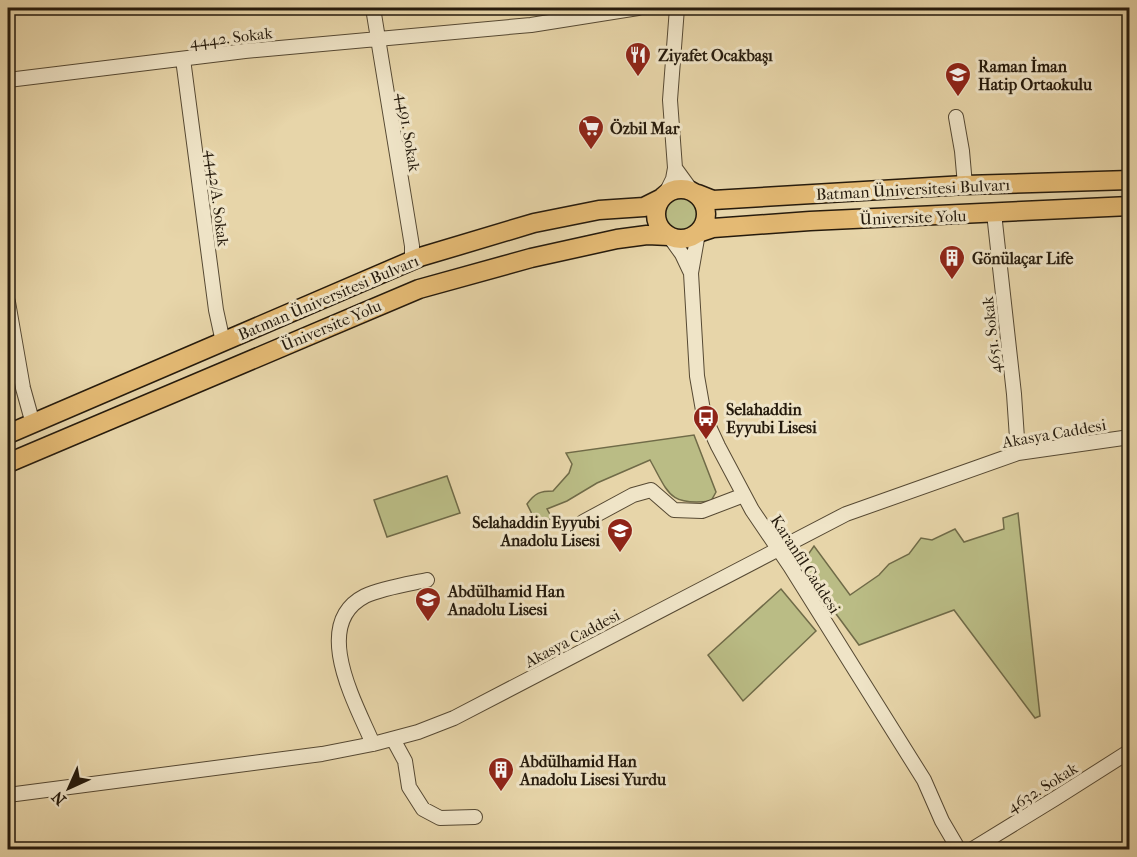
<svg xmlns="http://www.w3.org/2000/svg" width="1137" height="857" font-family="'IM FELL French Canon',serif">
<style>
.green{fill:#babc85;stroke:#706b48;stroke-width:1.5}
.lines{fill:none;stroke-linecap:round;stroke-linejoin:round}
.minor-casing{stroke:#564933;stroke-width:16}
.major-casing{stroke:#251a0c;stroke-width:21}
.minor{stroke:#efe4c7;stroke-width:14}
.major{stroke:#e4ba74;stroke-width:18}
.labels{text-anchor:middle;stroke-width:6;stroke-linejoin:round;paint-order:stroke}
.street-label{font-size:16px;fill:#251a0c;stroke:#efe4c7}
.poi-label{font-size:16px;font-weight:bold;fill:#251a0c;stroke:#efe4c7;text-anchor:start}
</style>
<rect width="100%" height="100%" fill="#e7d5a9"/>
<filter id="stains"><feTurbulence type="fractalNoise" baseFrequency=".00333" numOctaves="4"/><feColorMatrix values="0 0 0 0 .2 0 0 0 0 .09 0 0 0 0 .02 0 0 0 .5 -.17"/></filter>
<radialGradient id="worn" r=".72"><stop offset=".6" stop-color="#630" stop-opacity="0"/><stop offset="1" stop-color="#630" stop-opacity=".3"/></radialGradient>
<path class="green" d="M664 214a18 18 0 1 1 36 0a18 18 0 1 1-36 0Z
M694 435 716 492 711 501C669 506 669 494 650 460L597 483 567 501 547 509 552 518 538 526 527 504C535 493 540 491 553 491L569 473 572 464 566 453Z
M447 476 460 513 387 537 374 500Z
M1018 513 1040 716 1035 718 954 610 859 645 803 569 807 556 814 546 850 595 879 575 889 564 909 554 921 538 932 540 955 529 964 542 1004 529 1003 518Z
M781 589 816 631 743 701 708 655Z"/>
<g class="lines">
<defs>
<path id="minor" d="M373 8 412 246V261
M183 59 216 310 223 342
M8 80 245 51 531 25 638 8
M956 117 962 151 965 185
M675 168 670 100 677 8
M666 193 673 179 675 168 691 190
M994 213 1014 394 1018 453
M698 233 691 273 697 376 704 416 718 446 752 510 790 566 924 780 942 821 959 850
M669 236 682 254 691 273
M8 302 23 388 33 424
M583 522 633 495 651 490 674 510 702 511 744 495
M393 739 405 761 409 787 423 809 440 818 475 817
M373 744C356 704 310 624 365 596 382 588 408 584 427 580
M8 795 322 754 373 744 418 732 454 718 846 514 1018 453 1130 437
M971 850 1056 798 1130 751"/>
<path id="major" d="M656 214a25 25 0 1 1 50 0a25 25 0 1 1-50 0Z
M698 194 713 200 965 185 1130 180
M698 233 713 228 810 221 1130 206
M8 434 420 257 534 223 599 210 644 207 660 199
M8 463 419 289 531 258 617 239 647 235 669 236"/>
</defs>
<use href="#minor" class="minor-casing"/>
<use href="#major" class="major-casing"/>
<use href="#minor" class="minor"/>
<use href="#major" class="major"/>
</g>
<defs>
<symbol id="restaurant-pin" viewBox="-11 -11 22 30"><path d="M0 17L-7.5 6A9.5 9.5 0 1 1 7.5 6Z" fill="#8f2418" stroke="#efe4c7"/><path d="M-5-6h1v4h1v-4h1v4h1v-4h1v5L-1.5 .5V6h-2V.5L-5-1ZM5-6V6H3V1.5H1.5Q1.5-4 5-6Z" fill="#fff"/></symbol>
<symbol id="school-pin" viewBox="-11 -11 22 30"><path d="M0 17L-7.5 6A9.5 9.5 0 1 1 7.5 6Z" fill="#8f2418" stroke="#efe4c7"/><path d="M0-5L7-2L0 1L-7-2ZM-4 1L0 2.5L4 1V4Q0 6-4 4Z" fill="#fff"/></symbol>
<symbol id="supermarket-pin" viewBox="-11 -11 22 30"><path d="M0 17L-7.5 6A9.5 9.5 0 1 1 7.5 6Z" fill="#8f2418" stroke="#efe4c7"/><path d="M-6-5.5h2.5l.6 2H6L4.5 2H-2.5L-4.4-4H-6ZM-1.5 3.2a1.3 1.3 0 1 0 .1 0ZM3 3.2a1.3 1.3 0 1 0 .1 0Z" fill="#fff"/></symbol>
<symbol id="building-pin" viewBox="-11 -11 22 30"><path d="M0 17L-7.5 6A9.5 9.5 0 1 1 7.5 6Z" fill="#8f2418" stroke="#efe4c7"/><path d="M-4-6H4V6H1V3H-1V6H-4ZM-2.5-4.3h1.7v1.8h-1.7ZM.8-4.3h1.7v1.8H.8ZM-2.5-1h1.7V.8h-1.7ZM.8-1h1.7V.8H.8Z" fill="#fff"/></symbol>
<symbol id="bus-pin" viewBox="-11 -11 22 30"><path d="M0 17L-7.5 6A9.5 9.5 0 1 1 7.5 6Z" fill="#8f2418" stroke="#efe4c7"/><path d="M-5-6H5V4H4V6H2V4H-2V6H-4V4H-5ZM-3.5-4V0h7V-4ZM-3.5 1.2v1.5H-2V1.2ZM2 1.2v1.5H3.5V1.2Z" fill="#fff"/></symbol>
</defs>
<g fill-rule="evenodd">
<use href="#restaurant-pin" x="623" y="40" width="30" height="40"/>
<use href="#school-pin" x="943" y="60" width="30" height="40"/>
<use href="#supermarket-pin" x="576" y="113" width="30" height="40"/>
<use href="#building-pin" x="937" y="243" width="30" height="40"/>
<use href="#bus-pin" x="691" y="403" width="30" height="40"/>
<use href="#school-pin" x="605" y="516" width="30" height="40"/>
<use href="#school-pin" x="413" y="585" width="30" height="40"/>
<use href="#building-pin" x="486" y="755" width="30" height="40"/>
</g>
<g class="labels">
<g class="street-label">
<text transform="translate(231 37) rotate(-7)" y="6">4442. Sokak</text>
<text transform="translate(409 132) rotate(81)" y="6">4491. Sokak</text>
<text transform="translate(913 189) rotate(-3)" y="6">Batman Üniversitesi Bulvarı</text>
<text transform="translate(218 198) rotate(83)" y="6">4442/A. Sokak</text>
<text transform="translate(913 217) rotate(-2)" y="6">Üniversite Yolu</text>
<text transform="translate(328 297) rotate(-23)" y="6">Batman Üniversitesi Bulvarı</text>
<text transform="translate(331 325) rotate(-23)" y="6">Üniversite Yolu</text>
<text transform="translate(991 335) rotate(-96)" y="6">4651. Sokak</text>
<text transform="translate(1054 433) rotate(-10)" y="6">Akasya Caddesi</text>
<text transform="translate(806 564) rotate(57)" y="6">Karanfil Caddesi</text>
<text transform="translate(572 638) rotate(-28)" y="6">Akasya Caddesi</text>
<text transform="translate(1042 787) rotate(-32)" y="6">4632. Sokak</text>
</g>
<g class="poi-label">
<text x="658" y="61">Ziyafet Ocakbaşı</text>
<text x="978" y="72">Raman İman<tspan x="978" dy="18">Hatip Ortaokulu</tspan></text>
<text x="610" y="134">Özbil Mar</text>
<text x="972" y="264">Gönülaçar Life</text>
<text x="726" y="415">Selahaddin<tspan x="726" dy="18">Eyyubi Lisesi</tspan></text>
<text x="600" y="528" text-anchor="end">Selahaddin Eyyubi<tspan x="600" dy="18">Anadolu Lisesi</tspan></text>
<text x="448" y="597">Abdülhamid Han<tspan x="448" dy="18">Anadolu Lisesi</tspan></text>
<text x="520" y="767">Abdülhamid Han<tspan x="520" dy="18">Anadolu Lisesi Yurdu</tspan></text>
</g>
</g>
<rect width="1137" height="857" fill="none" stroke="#e7d5a9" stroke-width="30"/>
<rect x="9" y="9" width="1119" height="839" fill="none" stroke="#251a0c" stroke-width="3"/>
<rect x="15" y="15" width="1107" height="827" fill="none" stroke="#251a0c" stroke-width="1.5"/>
<g transform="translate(69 788) rotate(225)" stroke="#efe4c7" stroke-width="4.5" paint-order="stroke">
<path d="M0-4.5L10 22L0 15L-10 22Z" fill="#251a0c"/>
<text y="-9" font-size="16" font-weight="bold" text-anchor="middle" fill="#251a0c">N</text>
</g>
<rect width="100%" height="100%" filter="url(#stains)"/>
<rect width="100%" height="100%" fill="url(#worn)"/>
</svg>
